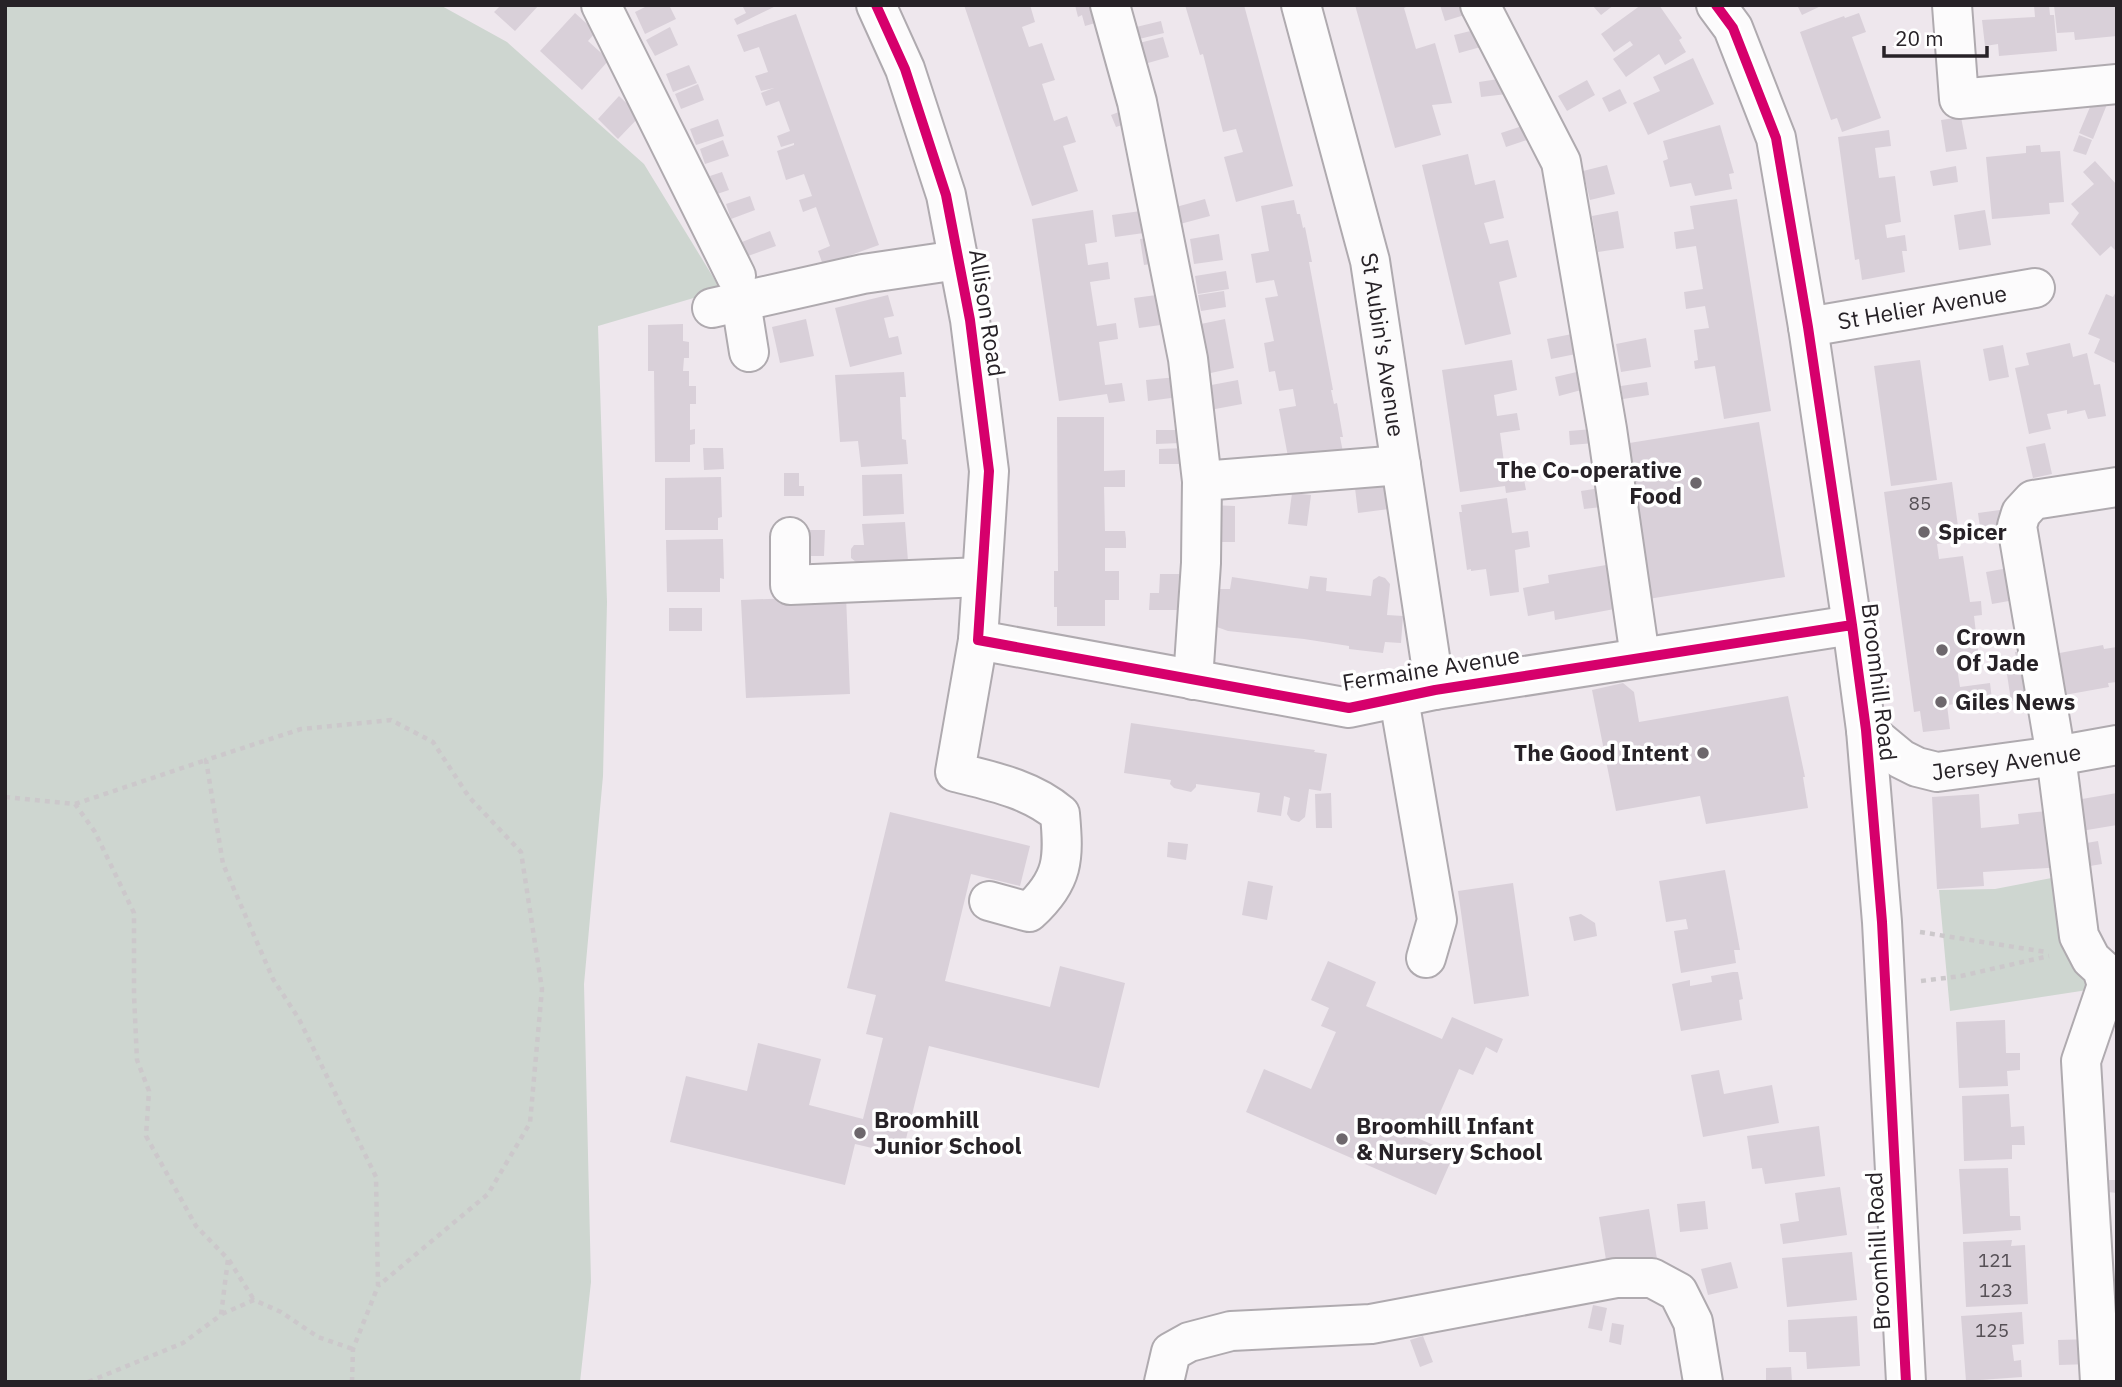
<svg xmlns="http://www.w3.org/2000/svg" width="2122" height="1387" font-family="'IBM Plex Sans',sans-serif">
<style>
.green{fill:#ced6d0}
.building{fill:#d9d0d9}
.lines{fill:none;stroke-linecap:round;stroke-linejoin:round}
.minor-casing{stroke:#afaaaf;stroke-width:42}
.path{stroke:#ccc8cb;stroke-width:4.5;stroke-dasharray:5 5;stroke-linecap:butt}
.minor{stroke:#fcfbfc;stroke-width:38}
.cycleway-casing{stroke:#fff;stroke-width:15}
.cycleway{stroke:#d6006c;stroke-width:10}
.poi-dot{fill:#6d676c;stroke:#fff;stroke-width:2.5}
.labels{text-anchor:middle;stroke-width:7;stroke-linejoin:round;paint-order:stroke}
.number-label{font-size:19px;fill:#565056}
.street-label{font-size:23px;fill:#272227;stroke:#fff}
.poi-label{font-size:23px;font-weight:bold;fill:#272227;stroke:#fff;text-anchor:start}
</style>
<rect width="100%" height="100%" fill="#eee7ed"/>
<path class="green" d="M5 5H440L507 42 644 164 721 290 598 326 607 602 603 776 584 984 591 1282 580 1382H5Z
M2062 876 2094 989 1950 1011 1939 890 1995 889Z"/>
<path class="building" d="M501 5H539L515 31 494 12Z
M649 5H669L676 19 645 34 635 12Z
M742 5H778L737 25 734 19 746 13Z
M964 5H1030L1035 22 1022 27 1029 47 1042 43 1051 69 1055 80 1042 84 1054 121 1067 116 1076 142 1063 146 1078 191 1032 206Z
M1075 5H1097L1102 21 1085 26 1082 15 1078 17Z
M1185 5H1244L1293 186 1236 202 1224 157 1243 152 1236 129 1223 132 1203 54 1200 55Z
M1355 5H1410L1404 8 1416 49 1435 43 1452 103 1432 105 1441 135 1395 148Z
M1440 5H1469L1471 13 1445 21Z
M1592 5H1614L1601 15Z
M1641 5H1659L1682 38 1679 40 1686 52 1665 65 1659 54 1626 77 1613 59 1633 45 1630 41 1614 52 1601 34Z
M1797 5H1823L1802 15Z
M2034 5H2049L2050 15H2054L2057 51 1999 56 1998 44 1985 46 1982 20 2035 17Z
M2054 5H2117V36L2075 40 2074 32 2057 33Z
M575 13 596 32 588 41 609 60 582 90 540 51Z
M1859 13 1866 32 1852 37 1881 118 1842 132 1837 118 1831 120 1800 32 1844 16 1845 18Z
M796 14 879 245 823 265 818 251 830 246 816 207 803 212 799 200 812 196 804 174 786 180 777 151 794 145V143L781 147 777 136 790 131 779 101 766 106 761 93 774 88 761 91 755 76 768 72 759 47 744 52 737 35Z
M1161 21 1164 33 1135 40 1132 28Z
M670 27 678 45 655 56 646 40Z
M1483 28 1488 45 1459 53 1454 35Z
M1163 37 1169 57 1141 65 1135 44Z
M1693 58 1714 104 1648 135 1633 103 1660 91 1653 77Z
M689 65 697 83 673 92 666 74Z
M1505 78 1507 94 1481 97 1479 82Z
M1587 80 1595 95 1567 111 1558 96Z
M698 84 704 100 681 109 675 94Z
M1620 89 1627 103 1609 112 1602 98Z
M619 96 640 116 618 139 598 119Z
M2110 97 2093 139 2079 133 2090 107 2089 100Z
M1124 110 1128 123 1116 127 1111 115Z
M1961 117 1967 149 1946 152 1941 120Z
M718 119 724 136 696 145 690 129Z
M1528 124 1533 138 1506 147 1501 133Z
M1720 125 1734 173 1729 174 1732 189 1695 196 1691 183 1670 187 1663 161 1668 159 1663 141Z
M1889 130 1891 146 1875 148 1879 178 1895 176 1901 222 1885 225 1887 238 1905 235 1907 251H1902L1905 272 1862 280 1859 259 1855 260 1838 137Z
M2079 135 2092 140 2086 155 2073 151Z
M723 140 729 156 705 164 700 149Z
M2040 145 2041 152 2060 151 2064 202 2049 203 2050 214 1992 219 1986 157 2026 153V146Z
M1468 154 1475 185 1495 180 1504 218 1484 223 1490 244 1508 240 1517 277 1499 282 1511 334 1465 345 1422 165Z
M2095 161 2117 185V252L2111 246 2100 256 2071 224 2079 213 2071 204 2094 184 2083 172Z
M1607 165 1615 194 1590 200 1583 171Z
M1956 166 1958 182 1933 186 1930 171Z
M722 172 729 190 717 194 710 176Z
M750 196 755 210 731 219 726 204Z
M1205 199 1210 216 1180 224 1176 207Z
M1737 199 1771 411 1724 419 1715 366 1695 369 1694 361 1698 360 1694 330 1709 328 1705 306 1686 309 1684 292 1703 289 1696 246 1676 249 1674 232 1694 229 1690 206Z
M1294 200 1297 214H1300L1303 228 1305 227 1312 262H1309L1333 390H1331L1334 404 1337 403 1343 437H1340L1343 452 1289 462 1279 409 1296 406 1293 389 1279 391 1275 371 1269 372 1264 343 1274 341 1265 298 1278 296 1274 280 1256 283 1251 254 1269 251 1261 206Z
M1093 210 1097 242 1085 244 1088 265 1108 262 1110 279 1090 282 1097 326 1116 323 1118 339 1099 342 1105 385 1122 383 1125 401 1109 403 1107 394 1059 401 1032 219Z
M1148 210 1151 232 1115 237 1112 215Z
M1985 210 1991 245 1959 250 1954 215Z
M1618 211 1624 248 1598 252 1592 216Z
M770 231 776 246 748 256 742 242Z
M1219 234 1223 260 1194 264 1190 239Z
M1160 236 1165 262 1144 265 1140 239Z
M1226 271 1229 289 1198 294 1195 276Z
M2117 290V364L2094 353 2100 339 2088 334 2106 294 2113 297Z
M1224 291 1226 307 1201 311 1198 295Z
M1164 294 1168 324 1139 328 1134 298Z
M888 295 894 316 884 318 889 338 898 336 902 354 850 367 835 308Z
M806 319 814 356 780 363 772 327Z
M1225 319 1234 368 1206 374 1196 325Z
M683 324V341L689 342V358H684L683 371H689V386H696V404H690V430L695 429V444L690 445V462H655L654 371H648V325Z
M1577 333 1581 353 1551 359 1547 339Z
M1646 338 1651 367 1621 372 1616 344Z
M2070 343 2073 357 2087 353 2094 385 2100 384 2106 416 2088 419 2085 410 2067 414V410L2047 414 2051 429 2029 434 2015 368 2029 365 2026 353Z
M2003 345 2009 377 1989 381 1983 349Z
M1512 360 1517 390 1494 395 1497 416 1517 413 1520 430 1500 433 1506 477 1523 474 1526 490 1506 493 1505 486 1460 492 1442 370Z
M1920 360 1937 480 1891 486 1874 366Z
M1581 371 1585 389 1559 396 1555 377Z
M904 372 906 397H900L902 439 906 440 908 464 861 467 858 441 840 442 835 375Z
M1177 377 1179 397 1148 401 1146 380Z
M1238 380 1242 404 1210 410 1206 386Z
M1647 382 1649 395 1623 399 1621 386Z
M1057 417H1104V471L1125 470V487H1104L1105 531H1125L1126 539V548H1105V571H1119V600H1105V626H1057V607H1054V571H1058Z
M1759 422 1785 577 1642 600 1617 445Z
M1593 429 1595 443 1570 445 1569 431Z
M1156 430H1181V443L1156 444Z
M2045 443 2052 474 2033 478 2026 447Z
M703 448H723L724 469 704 470Z
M1186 448 1185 464H1159V449Z
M784 473H799V486H804V496H784Z
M902 474 904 514 863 516 862 475Z
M721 477 722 517 718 518V530H665V478Z
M1952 482 1960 541 1937 544 1939 559 1963 556 1970 602 1981 601 1982 615 1974 616 1979 658 1956 661 1960 687 1990 683 1992 700 1947 705 1950 729 1923 732 1920 711 1914 712 1884 492Z
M1386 484 1389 509 1358 513 1355 488Z
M1607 487 1610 506 1584 509 1581 491Z
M1292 493 1311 495 1307 526 1288 524Z
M1507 498 1512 533 1528 531 1530 547 1515 550 1519 592 1490 596 1486 569 1471 571V569L1467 570 1459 512H1462L1461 505Z
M1210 505 1235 506V542H1210Z
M2007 509 2010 538 1982 542 1978 513Z
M905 522 908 561 865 564V562H856L851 558V549L854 545H864L862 524Z
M802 530H825L824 556H801Z
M723 539 724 579 720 578V592H667L666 540Z
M1612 564 1620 608 1555 620 1554 611 1528 616 1523 588 1549 583 1548 575Z
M2014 567 2020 599 1992 604 1986 572Z
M1160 574H1179L1178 610H1149L1150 593H1159Z
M1310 576 1327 578 1326 591 1371 596 1373 580 1379 576 1385 578 1390 584 1387 615 1403 616 1401 643 1385 642 1383 653 1349 649V646L1304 639 1228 631 1214 626 1219 589H1230L1232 577 1308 589Z
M846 596 850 694 746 698 741 600Z
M669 608H702V631H669Z
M2103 645 2104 649 2117 647V682L2108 683 2109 687 2059 696 2054 654Z
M2030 651 2032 666 2018 668 2015 652Z
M2030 670 2035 698 2011 701 2007 674Z
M1623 683 1634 692 1639 722 1788 696 1805 777H1803L1808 808 1706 824 1700 796 1616 811 1592 690Z
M1131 723 1315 750 1314 752 1327 754 1321 791 1309 789 1305 817 1299 822 1291 820 1287 814 1290 798 1284 796 1281 816 1257 812 1260 793 1196 784V787L1191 792 1174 788 1170 784 1171 780 1124 773Z
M1331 793 1332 828H1316L1315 794Z
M2117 793V825L2081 831 2076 800Z
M1979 794 1981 828 2019 824 2018 814 2057 810 2063 867 1983 872 1984 886 1937 889 1932 797Z
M890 812 1030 846 1020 886 971 874 945 981 1050 1007 1060 966 1125 983 1099 1088 929 1046 902 1155 855 1144 845 1185 670 1142 686 1076 747 1091 758 1043 821 1059 809 1105 863 1119 883 1038 866 1034 876 995 847 988Z
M2098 841 2102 864 2084 867 2081 844Z
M1168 842 1188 844 1186 860 1167 857Z
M1725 870 1740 950H1734L1736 963 1681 973 1674 931 1688 929 1686 919 1666 922 1659 881Z
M1248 881 1273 886 1267 920 1242 915Z
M1513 883 1529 996 1474 1004 1458 891Z
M1581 914 1595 923 1597 936 1574 941 1569 917Z
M1328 961 1376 982 1366 1006 1442 1039 1452 1017 1503 1039 1497 1053 1486 1047 1473 1075 1459 1069 1432 1131 1411 1122 1406 1133 1454 1154 1436 1195 1246 1112 1264 1069 1311 1089 1336 1032 1321 1026 1329 1008 1311 1000Z
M1733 972H1738L1743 999 1739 1000 1742 1020 1681 1031 1672 984 1690 980V986L1712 982 1711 976Z
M2005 1020 2006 1053H2020V1070L2007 1071 2008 1086 1959 1088 1956 1022Z
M1719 1070 1724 1094 1772 1085 1779 1123 1703 1137 1691 1075Z
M2009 1094 2011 1127 2024 1126 2025 1145H2012V1159L1964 1161 1962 1096Z
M1819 1126 1825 1176 1765 1184 1762 1168 1752 1169 1747 1136Z
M2008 1168 2010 1216H2020L2021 1230 1963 1234 1959 1169Z
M2109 1180H2117V1193L2108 1192Z
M1840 1187 1847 1235 1783 1244 1780 1224 1799 1221 1795 1193Z
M1705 1201 1708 1229 1680 1232 1677 1204Z
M1649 1209 1657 1259 1607 1266 1599 1217Z
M2012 1240 2011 1246 2025 1245 2028 1304 1966 1307 1963 1242Z
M1852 1252 1857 1300 1787 1307 1782 1258Z
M1731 1262 1738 1288 1708 1295 1701 1269Z
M1593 1305 1607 1308 1602 1331 1588 1328Z
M2022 1312 2024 1344 2012 1345 2014 1361 2021 1360 2022 1377 1966 1381 1961 1316Z
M1857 1316 1860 1366 1807 1369 1806 1352H1789L1788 1320Z
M1612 1323 1624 1325 1621 1345 1609 1342Z
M1423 1336 1433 1362 1420 1367 1410 1340Z
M2091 1339V1364L2059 1365 2058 1340Z
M1791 1367 1792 1382H1766V1368Z"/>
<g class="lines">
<defs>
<g id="minor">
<path d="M601 5 736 276"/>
<path d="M876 5 905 69 946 195 970 320 989 471 978 640 955 772C991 781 1031 789 1060 814 1064 859 1064 880 1029 912L989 901"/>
<path d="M1110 5 1137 102 1188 359 1202 481 1201 563 1193 680"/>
<path id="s1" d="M1301 5 1370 261 1435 690"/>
<path d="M1480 5 1561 162 1607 429 1640 657"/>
<path d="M1716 5 1733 28 1776 138 1808 327 1852 625 1866 730 1882 922 1906 1382"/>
<path d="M1952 5 1959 99 2117 84"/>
<path d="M741 302 749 352"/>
<path d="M712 308 863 274 958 260"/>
<path id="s2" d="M1808 327 2035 288"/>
<path d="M1202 481 1401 465"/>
<path d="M790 537V585L982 577"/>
<path d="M978 640 1349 708 1435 690 1852 625"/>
<path d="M1399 699 1437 920 1426 958"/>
<path id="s3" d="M1866 730 1901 759 1917 767 1937 772 2056 756 2117 745"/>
<path d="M1164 1382 1171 1352 1189 1342 1231 1331 1371 1324 1616 1278H1652L1678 1292 1693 1322 1703 1382"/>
<path d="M2100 1382 2081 1061 2107 985 2102 969 2091 959 2079 936 2056 756 2017 526 2021 513 2033 500 2117 487"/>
</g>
</defs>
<use href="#minor" class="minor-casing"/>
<path class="path" d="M5 797 75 804 95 832 134 913V995L137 1060 149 1091 146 1136 196 1226 228 1259 221 1315 183 1343 88 1382
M75 804 206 760
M1920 932 2046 952
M1921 981 1961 976 2049 956
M229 1260 254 1300
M222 1314 254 1300 281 1312 318 1337 353 1349
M352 1382 353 1349 378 1286 376 1177 299 1019 273 979 223 864 206 760 301 729 391 720 433 742 469 797 521 852 542 989 530 1123 488 1194 378 1286"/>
<use href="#minor" class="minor"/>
<defs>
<path id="cycleway" d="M876 5 905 69 946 195 970 320 989 471 978 640 1349 708 1435 690 1852 625
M1716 5 1733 28 1776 138 1808 327 1852 625 1866 730 1882 922 1906 1382"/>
</defs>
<use href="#cycleway" class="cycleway-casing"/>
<use href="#cycleway" class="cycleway"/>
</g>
<g class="poi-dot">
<circle cx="1696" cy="483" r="7"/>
<circle cx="1924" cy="532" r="7"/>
<circle cx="1942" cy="650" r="7"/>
<circle cx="1941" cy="702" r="7"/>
<circle cx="1703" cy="753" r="7"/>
<circle cx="860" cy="1133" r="7"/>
<circle cx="1342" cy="1139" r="7"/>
</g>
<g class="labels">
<g class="number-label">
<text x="1920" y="510">85</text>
<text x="1995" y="1267">121</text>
<text x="1996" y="1297">123</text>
<text x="1992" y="1337">125</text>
</g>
<g class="street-label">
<text dy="8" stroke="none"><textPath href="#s2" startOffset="116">St Helier Avenue</textPath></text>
<text transform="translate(987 313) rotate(81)" y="8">Allison Road</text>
<text dy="8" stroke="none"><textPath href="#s1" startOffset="350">St Aubin's Avenue</textPath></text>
<text transform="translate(1431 669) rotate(-9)" y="8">Fermaine Avenue</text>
<text transform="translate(1879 682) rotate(83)" y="8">Broomhill Road</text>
<text dy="8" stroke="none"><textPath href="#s3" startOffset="154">Jersey Avenue</textPath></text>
<text transform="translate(1878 1251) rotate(-93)" y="8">Broomhill Road</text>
</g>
<g class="poi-label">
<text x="1682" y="478" text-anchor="end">The Co-operative<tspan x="1682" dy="26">Food</tspan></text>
<text x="1938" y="540">Spicer</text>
<text x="1956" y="645">Crown<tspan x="1956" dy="26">Of Jade</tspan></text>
<text x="1955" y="710">Giles News</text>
<text x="1689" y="761" text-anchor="end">The Good Intent</text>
<text x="874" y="1128">Broomhill<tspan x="874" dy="26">Junior School</tspan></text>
<text x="1356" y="1134">Broomhill Infant<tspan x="1356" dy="26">&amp; Nursery School</tspan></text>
</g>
</g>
<rect width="2122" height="1387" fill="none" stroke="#272227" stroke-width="14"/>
<path d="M1884 46v10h103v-10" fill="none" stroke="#272227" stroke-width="3.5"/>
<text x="1895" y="46" font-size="21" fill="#272227" stroke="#ffffff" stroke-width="5" paint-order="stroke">20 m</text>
</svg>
